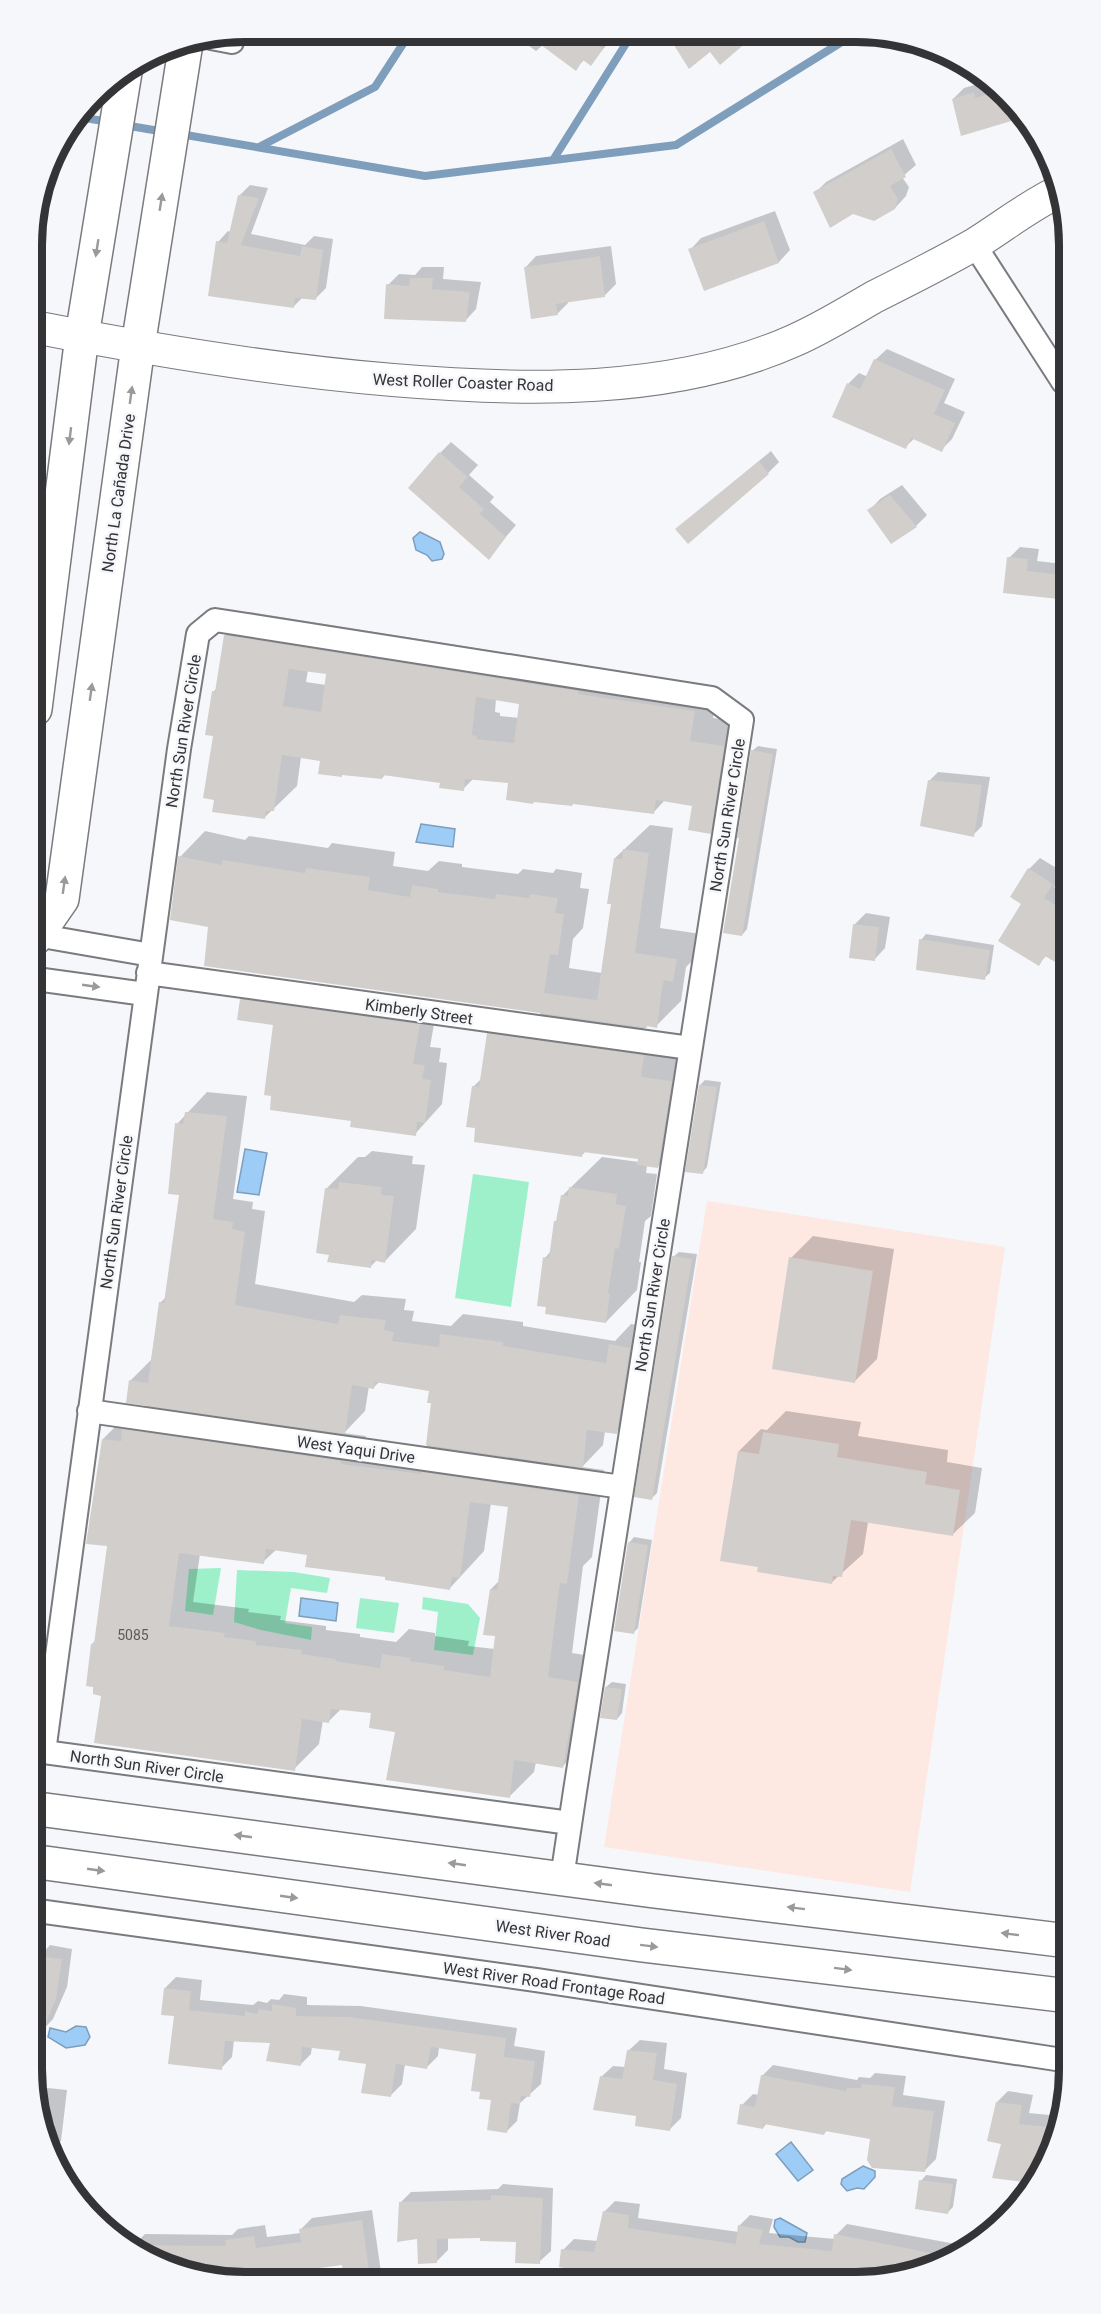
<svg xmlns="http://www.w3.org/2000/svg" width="1101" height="2314" font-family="Roboto,sans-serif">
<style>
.commercial{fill:#fde8e2}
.green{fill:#9ef0cb}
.water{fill:#9dccf6;stroke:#7e9ebc;stroke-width:1.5}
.shadow{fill:#0003;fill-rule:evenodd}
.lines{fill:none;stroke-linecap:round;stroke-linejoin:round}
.stream{stroke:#7e9ebc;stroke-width:8}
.building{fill:#d1cecb;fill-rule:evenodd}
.street-casing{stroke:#7a7b7e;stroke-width:26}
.secondary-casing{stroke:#7a7b7e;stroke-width:34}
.primary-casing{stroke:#7a7b7e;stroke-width:36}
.street{stroke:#fff;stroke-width:22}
.secondary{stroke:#fff;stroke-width:32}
.primary{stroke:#fff;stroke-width:33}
.oneway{fill:#9a9a9a}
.labels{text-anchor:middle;stroke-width:5;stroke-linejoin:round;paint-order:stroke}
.number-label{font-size:14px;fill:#5b5a5b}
.street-label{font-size:16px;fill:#343436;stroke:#f6f7fb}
.rim{fill:none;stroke:#343436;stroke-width:8}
</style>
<rect width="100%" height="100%" fill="#f6f7fb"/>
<path class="commercial" d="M707 1201 1005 1247 910 1892 604 1847Z"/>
<path class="green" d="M473 1174 529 1182 511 1307 455 1298Z
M221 1568 213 1615 185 1611 189 1569Z
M237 1570 294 1572 330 1578 327 1593 291 1588 285 1623 312 1627 311 1640 261 1630 234 1622Z
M423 1597 468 1604 480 1618 473 1655 434 1650 438 1612 422 1609Z
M360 1598 399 1603 394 1633 356 1628Z"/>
<path class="water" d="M420 532 440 542 444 554 442 559 432 561 427 555 416 550 413 538Z
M421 824 455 829 453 847 416 842Z
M245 1149 267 1153 259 1195 237 1192Z
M301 1598 338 1603 336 1621 299 1616Z
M76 2026 86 2027 90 2037 85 2045 66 2048 48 2037 50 2028 66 2032Z
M791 2142 813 2170 798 2181 776 2154Z
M863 2166 875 2171V2177L864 2189 857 2188 847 2191 841 2184 842 2179Z
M780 2218 807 2233 805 2242H798L789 2237H780L774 2227 775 2220Z"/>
<path class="shadow" d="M291 32H329L321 41 290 36Z
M513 34H609L613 37 591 64 584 60 575 69 543 45 536 51Z
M767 35H780L772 41Z
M985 82 986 87 997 85 1024 116 962 134 953 99 964 88Z
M903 139 916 165 902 177 909 187 906 196 895 208 815 193 826 182Z
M250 185 268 188 251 234 305 245 314 236 333 239 326 288 315 299 303 297 293 307 218 242 228 231 231 232 239 196Z
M775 211 790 250 779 262 705 289 690 250 701 238Z
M611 246 616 284 605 295 568 300V303L557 314 525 268 536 256Z
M422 267H444L443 279 481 282 476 309 465 321 388 285 399 274 415 275Z
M887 349 955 379 944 403 965 412 952 439 941 450 915 438 905 447 848 384 859 373 868 377 875 360Z
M451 442 478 465 469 475 494 497 490 502 516 525 489 557 440 453Z
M771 451 779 462 768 473 677 529Z
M902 485 927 515 916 526 869 511 880 499Z
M1020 547 1039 549 1037 561 1063 564 1064 593 1058 598 1009 558Z
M249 612 602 668 601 670 719 687 713 718 748 722 734 808 710 832 693 805 665 800 653 813 510 782 474 778 463 789 442 781 386 774 382 778 322 760 301 757 297 786 264 818 216 798 213 692 217 688 225 636ZM308 670 328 673 326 685 306 682ZM496 699 521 703 519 718 500 716V713L495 712Z
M758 746 777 749 747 929 742 935 752 751Z
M938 772 990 777 982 826 973 835 929 781Z
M650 825 673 828 660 928 701 934 698 955 686 967 681 1001 656 1026 648 1025 644 1029 666 1032 663 1054 695 1058 681 1143 658 1167 647 1165 646 1173 657 1174 651 1216 645 1221 639 1262H641L637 1290 606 1322 545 1258 551 1251 562 1196 602 1157 639 1162 640 1158 586 1151 581 1156 477 1127 473 1087 482 1078 488 1034 511 1011 540 1015 541 1012 210 925 180 857 205 831 245 840 249 836 328 848 332 843 395 852 393 866 428 871 439 861 462 864V867L518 874 523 869 553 873 556 869 582 873 580 888 589 889 583 928 573 939 569 968 602 973 613 903 615 858Z
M1040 858 1063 872 1054 887 1065 893V965L1047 955 1038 965 1023 903 1029 869Z
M866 913 890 917 885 948 874 960 855 924Z
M926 934 994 945 990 973 984 978 921 940Z
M258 983 437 1007 430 1047 441 1048 439 1062 447 1063 442 1104 415 1134 353 1119 275 1024 241 1000Z
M705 1080 721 1082 707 1167 702 1173 700 1085Z
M207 1092 247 1096 233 1199 253 1202 252 1209 265 1211 255 1284 354 1302 362 1295 406 1299 404 1310 414 1311 412 1321 451 1326 463 1314 523 1322V1326L615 1341 631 1324 650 1327 637 1412 616 1432 605 1431 603 1445 582 1467 604 1470 592 1557 583 1566 572 1653 603 1658 587 1741 562 1767 536 1762 534 1772 509 1797 397 1731 373 1712 341 1709 329 1721 323 1720 319 1744 294 1769 103 1694 92 1644 96 1640 108 1545 103 1439 128 1414 138 1415 149 1404 130 1381 151 1360 160 1303 167 1296 181 1194 177 1124ZM380 1381 431 1390 433 1402 427 1447 365 1439 366 1436 344 1433 365 1411 369 1386 374 1387ZM491 1503 510 1506 499 1581 491 1589 497 1635 495 1649 468 1646 469 1641 435 1636V1633L409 1629 396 1642 360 1637V1634L326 1630V1626L280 1620 281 1616 248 1612 249 1609 193 1602 200 1554 263 1562 277 1549 309 1554 387 1576 450 1588 484 1551Z
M372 1151 413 1156 412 1164 425 1165 416 1229 385 1261 378 1259 370 1267 327 1188 358 1157H365Z
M813 1236 894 1249 877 1359 855 1381 791 1258Z
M679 1252 697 1254 657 1493 652 1498 673 1257Z
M786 1411 861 1422 858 1436 948 1450 947 1462 982 1468 975 1513 952 1535 868 1522 863 1554 832 1582 739 1451 761 1429 767 1430Z
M634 1537 652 1540 638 1628 633 1633 629 1543Z
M612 1682 626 1684 622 1713 617 1719 606 1687Z
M50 1945 72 1949 67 1987 53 2019 39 2034V1957Z
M176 1977 202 1980 200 2000 253 2005 258 2001 267 2003 271 1999 279 2000 284 1994 307 1997V2005L361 2006 517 2028 514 2046 545 2051 541 2084 520 2103 517 2121 506 2132 493 2099 478 2053 439 2047 438 2056 427 2067 405 2064 402 2084 391 2095 367 2063 341 2049 312 2046 311 2054 300 2065 272 2042 234 2040 232 2057 221 2068 175 2014 165 1988Z
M640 2040 667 2043 664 2069 687 2073 681 2118 670 2129 638 2115 601 2077 613 2066 625 2067 628 2051Z
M773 2065 857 2080 859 2077 870 2078 875 2073 906 2076 903 2095 945 2101 936 2159 925 2170 872 2138 827 2130 824 2134 767 2123 763 2128 742 2105 753 2094 759 2095 762 2076Z
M39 2087 67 2090 61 2141 51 2151 39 2124Z
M1008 2091 1033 2095 1029 2113 1060 2116 1053 2151 1034 2181 994 2176 1003 2143 997 2102Z
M926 2175 957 2179 953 2207 948 2212 921 2181Z
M503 2184 553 2188 551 2251 539 2262 517 2240 482 2236 448 2237V2250L437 2261 418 2238 400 2203 411 2192 498 2189Z
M615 2201 640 2204 638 2218 739 2232V2226L750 2215 773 2219 769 2233 835 2239 836 2235 847 2224 972 2247 911 2275 733 2276 705 2272 704 2276 617 2277 563 2250 574 2239 598 2241 604 2212Z
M372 2210 381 2272 375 2278H345L343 2263 302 2269 303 2273 297 2278H204L135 2244 145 2234 232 2235 238 2229 265 2225 267 2237 301 2233V2229L312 2218Z"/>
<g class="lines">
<path class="stream" d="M79 117 109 122
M124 125 165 132
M180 134 425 176 676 145 853 35
M259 147 375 87 410 33
M553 160 632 34"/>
</g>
<path class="building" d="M525 33 583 34 603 49 591 66 583 60 576 71Z
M667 34H696L755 35 720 65 710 52 689 69Z
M1001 90 1025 117 961 136 952 99 974 92 975 98Z
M891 149 906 177 890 186 898 199 895 209 874 221 853 214 830 228 813 192Z
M238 195 259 198 241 245 300 256 302 246 323 250 316 300 295 298 294 308 208 296 216 241 227 243Z
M764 221 779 263 704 291 688 249Z
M600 256 605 297 556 304 558 315 531 319 524 267Z
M410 278H433L432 289 470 292 466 322 384 319 386 284 409 286Z
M874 359 945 390 934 414 955 423 942 452 911 438 906 449 832 417 847 383 860 389Z
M439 452 468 477 459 487 484 509 480 514 506 537 489 560 408 488Z
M759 461 769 474 688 544 675 529Z
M890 495 917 527 891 544 867 510Z
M1007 557 1028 559 1027 571 1061 575 1059 599 1003 593Z
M224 635 578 691V694L695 711 690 741 724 746 711 834 688 830 692 806 656 800 654 814 573 804 572 806 534 802 533 804 506 800 508 783 465 779 464 791 439 788 440 783 383 775 382 779 342 775V777L318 774 320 761 282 755 274 811H266L265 819 212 812 214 800 203 798 213 736 205 735 212 691 215 692ZM289 669 326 674 321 712 283 706ZM476 697 519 704 514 743 476 739 477 736 472 735Z
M751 750 773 754 742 936 723 933 739 838H737Z
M928 780 982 785 974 837 920 826Z
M623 849 649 853 635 953 677 959 673 982 664 980 662 988 657 1028 647 1026V1028L204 966 208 927 170 920 178 856 222 865V860L305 873 306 868 370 877 368 890 410 897 412 885 438 889V892L495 899 496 894 529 898 530 894 558 898 555 913 564 914 558 955 550 954 544 993 597 1000 611 904H607L614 858 622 859Z
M1028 868 1053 884 1044 898 1065 911V968L1045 956 1039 966 998 941 1021 904 1010 897Z
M853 924 879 927 875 961 849 958Z
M919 939 990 950 985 980 916 970Z
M240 999 420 1024 413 1064 425 1065 422 1079 431 1080 425 1123 417 1122 416 1136 350 1127 351 1121 270 1110 271 1096 264 1095 273 1025 237 1020Z
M487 1033 644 1055 641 1077 672 1081 658 1168 637 1165 638 1159 583 1152 582 1157 474 1142 475 1128 466 1127 472 1086 479 1087Z
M699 1085 717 1087 703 1174 685 1172Z
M185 1112 227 1116 213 1219 233 1222 232 1229 245 1232 235 1305 338 1324 340 1315 386 1320 384 1330 394 1332 392 1341 439 1347 440 1334 503 1342V1346L606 1363 609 1344 630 1348 617 1434 587 1430 583 1468 426 1445 431 1403H427L429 1391 375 1382 374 1389 352 1385 345 1434 126 1403 129 1380 148 1383 159 1302 164 1303 179 1195 168 1194 175 1123 183 1124Z
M339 1182 382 1187 381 1195 394 1196 385 1263 372 1260 371 1268 327 1262 329 1255 316 1253 325 1188 338 1189Z
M569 1187 617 1194 616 1204 626 1206 619 1249 615 1248 608 1293H610L606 1323 545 1314 546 1307 537 1306 543 1257 549 1258 554 1221H556L561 1195 568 1196Z
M672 1256 692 1259 652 1500 634 1497Z
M789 1257 873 1271 855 1383 772 1369Z
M122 1429 341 1461V1464L422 1474V1472L579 1495 567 1584 560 1583 559 1590 548 1677 578 1682 563 1768 514 1760 510 1798 386 1780 395 1732 369 1728 371 1713 331 1709 329 1723 302 1719 295 1771 94 1743 101 1696 93 1694V1687L86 1686 91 1644H94L107 1546 86 1544 102 1439 121 1441ZM470 1502 508 1507 497 1590 490 1589 483 1635 495 1636 490 1677 444 1670V1666L410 1661 411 1658 382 1654 380 1668 335 1661 336 1659 301 1654 302 1650 256 1645V1641L224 1637 225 1633 169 1626 179 1553 264 1564 266 1549 307 1555 305 1567 385 1577V1580L450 1590 452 1577 460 1578Z
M763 1432 839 1444 837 1457 927 1472 925 1484 960 1490 953 1536 851 1520 842 1577 833 1576 832 1584 757 1572 758 1567 720 1561 738 1451 759 1454Z
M628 1542 648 1545 634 1634 614 1631Z
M605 1687 622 1689 617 1720 600 1718Z
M38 1956 62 1959 56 1999 39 2039Z
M164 1988 191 1991 189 2010 245 2016V2011L257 2014 259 2009 272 2011V2004L296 2008V2016L349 2017 506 2038 504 2057 535 2061 530 2097 521 2096 520 2104 511 2103 507 2133 487 2130 491 2100 479 2099 480 2092 471 2091 476 2054 431 2047 427 2069 396 2064 391 2097 361 2093 366 2064 338 2060 340 2051 302 2047 301 2066 266 2061 270 2043 225 2041 222 2070 168 2064 174 2016 161 2015Z
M627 2050 657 2053 653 2080 677 2084 670 2131 635 2126 636 2116 593 2110 600 2076 622 2079Z
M761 2075 846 2091 847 2088H861L862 2084 895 2087 892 2106 934 2111 925 2172 872 2168 867 2160 870 2139 825 2131 824 2135 764 2124 763 2129 737 2124 740 2104 755 2107Z
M996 2102 1022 2105 1019 2124 1050 2127 1048 2139 1056 2140 1053 2151 1033 2183 992 2178 1001 2144 987 2141Z
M919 2180 953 2184 948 2214 915 2209Z
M491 2195 543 2198 540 2264 515 2263 516 2242 480 2241V2238L437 2239V2263L418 2264 417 2239 397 2242 399 2202 491 2200Z
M603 2211 629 2215 628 2228 736 2244 738 2225 763 2230 759 2244 832 2251 834 2234 952 2257 911 2275 723 2276 696 2272 695 2276 606 2277 559 2267 561 2249 594 2252Z
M362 2220 370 2278H344L342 2265 290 2272 291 2278H204L135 2245 226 2246 225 2240 254 2236 256 2248 301 2242 299 2229Z"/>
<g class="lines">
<defs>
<path id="street" d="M211 38 232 42 234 34
M974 244 1063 382
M36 935 151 955
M148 973 690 1048
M36 979 145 994
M89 1411 622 1487
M562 1878 575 1791 742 720 712 698 215 620 198 634 179 749 44 1752 570 1823
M38 1911 536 1980 1069 2061"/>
<path id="secondary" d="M34 327C152 350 272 370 393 380 522 391 672 395 793 341 821 329 848 312 874 297 908 280 942 263 975 244 1004 226 1031 204 1062 190"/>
<path id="primary" d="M35 709 82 336 125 72
M35 938 62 899 138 346 186 43
M38 1809 654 1891 1068 1941
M38 1862 642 1945 1069 1996"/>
</defs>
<use href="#street" class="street-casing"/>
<use href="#secondary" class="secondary-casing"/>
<use href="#primary" class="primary-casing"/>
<use href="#street" class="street"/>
<use href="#secondary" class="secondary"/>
<use href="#primary" class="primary"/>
</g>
<defs><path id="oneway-solid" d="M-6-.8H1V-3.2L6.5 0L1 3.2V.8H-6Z" transform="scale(1.5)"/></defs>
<g class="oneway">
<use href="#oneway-solid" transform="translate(161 202) rotate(-81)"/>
<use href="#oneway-solid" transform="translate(97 248) rotate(99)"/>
<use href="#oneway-solid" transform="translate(131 395) rotate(-82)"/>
<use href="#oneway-solid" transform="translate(70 436) rotate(97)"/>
<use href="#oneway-solid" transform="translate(91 692) rotate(-82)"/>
<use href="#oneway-solid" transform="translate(64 885) rotate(-82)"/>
<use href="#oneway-solid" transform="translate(91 986) rotate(8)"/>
<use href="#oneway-solid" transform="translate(243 1836) rotate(-172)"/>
<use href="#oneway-solid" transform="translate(457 1864) rotate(-172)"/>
<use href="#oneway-solid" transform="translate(96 1870) rotate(8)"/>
<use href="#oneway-solid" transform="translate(603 1884) rotate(-172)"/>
<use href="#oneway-solid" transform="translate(289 1897) rotate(8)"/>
<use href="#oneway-solid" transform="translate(796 1908) rotate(-173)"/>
<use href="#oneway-solid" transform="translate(1010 1934) rotate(-173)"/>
<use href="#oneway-solid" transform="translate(649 1946) rotate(7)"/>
<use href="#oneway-solid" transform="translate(843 1969) rotate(7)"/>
</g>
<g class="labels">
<g class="number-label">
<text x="133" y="1640">5085</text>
</g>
<g class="street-label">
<text transform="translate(463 382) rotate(2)" y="6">West Roller Coaster Road</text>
<text transform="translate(118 493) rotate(-82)" y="6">North La Cañada Drive</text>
<text transform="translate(183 731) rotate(-81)" y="6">North Sun River Circle</text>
<text transform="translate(727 815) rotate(-81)" y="6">North Sun River Circle</text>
<text transform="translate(419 1011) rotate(8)" y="6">Kimberly Street</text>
<text transform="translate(116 1212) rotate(-82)" y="6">North Sun River Circle</text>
<text transform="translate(652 1295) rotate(-81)" y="6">North Sun River Circle</text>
<text transform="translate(356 1449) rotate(8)" y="6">West Yaqui Drive</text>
<text transform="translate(147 1766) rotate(8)" y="6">North Sun River Circle</text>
<text transform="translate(553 1933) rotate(8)" y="6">West River Road</text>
<text transform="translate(554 1983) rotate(8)" y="6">West River Road Frontage Road</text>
</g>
</g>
<path d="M0 0H1101V2314H0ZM245 42H856A203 203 0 0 1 1059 245V2069A203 203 0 0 1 856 2272H245A203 203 0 0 1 42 2069V245A203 203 0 0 1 245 42Z" fill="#f6f7fb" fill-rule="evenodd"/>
<path class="rim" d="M245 42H856A203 203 0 0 1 1059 245V2069A203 203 0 0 1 856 2272H245A203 203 0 0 1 42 2069V245A203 203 0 0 1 245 42Z"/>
</svg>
